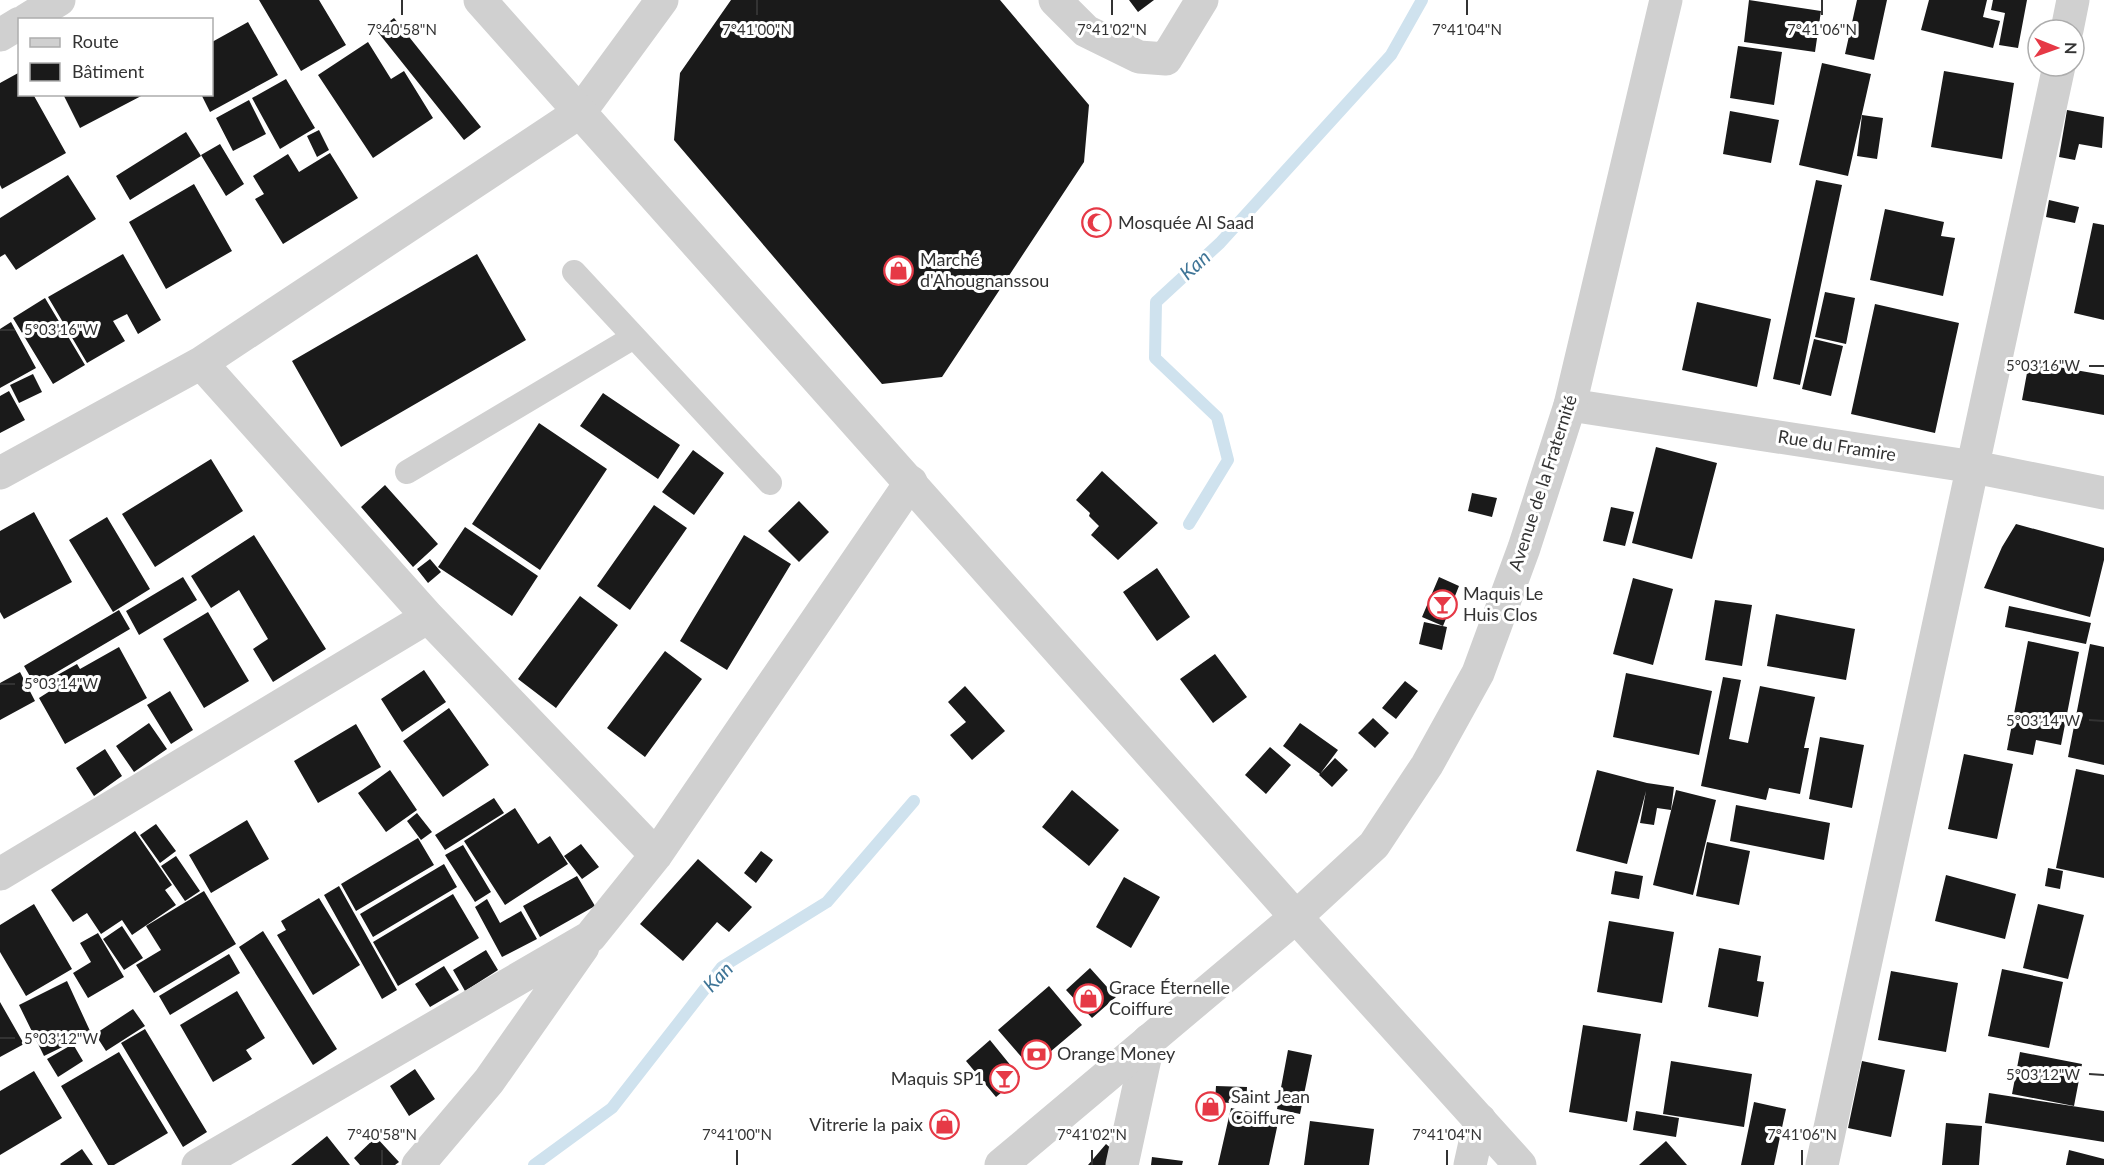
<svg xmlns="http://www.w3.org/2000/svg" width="2104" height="1165" font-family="Lato,sans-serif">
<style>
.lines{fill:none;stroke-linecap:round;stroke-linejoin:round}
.stream{stroke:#cfe2ee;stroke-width:12}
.building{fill:#1a1a1a}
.service{stroke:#d0d0d0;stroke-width:24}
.minor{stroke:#d0d0d0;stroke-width:33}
.tertiary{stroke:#d0d0d0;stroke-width:33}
.ticks{fill:none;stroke:#333;stroke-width:2}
.labels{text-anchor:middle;stroke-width:6;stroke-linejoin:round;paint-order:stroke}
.poi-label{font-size:18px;fill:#333;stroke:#fff;text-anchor:start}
.street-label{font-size:18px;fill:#333;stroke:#fff}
.water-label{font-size:20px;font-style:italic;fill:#3f7597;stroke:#fff}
.ticks-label{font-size:15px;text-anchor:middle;fill:#333;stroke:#fff;stroke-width:6;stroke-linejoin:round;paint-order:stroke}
</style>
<rect width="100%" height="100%" fill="#fff"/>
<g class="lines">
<path class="stream" d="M1189 524 1228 460 1217 417 1155 358 1156 302 1220 243 1391 55 1422 0
M534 1165 612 1108 722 967 827 902 914 801"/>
</g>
<path class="building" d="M259 0H319L346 45 301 71Z
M731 0H1000L1089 105 1084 162 942 377 882 384 674 140 680 73Z
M1129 0H1154L1138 12Z
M1749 0 1821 11 1815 52 1744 42Z
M1857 0H1887L1874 60 1845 54Z
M1929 0H1987L1983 17 2000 21 1993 48 1921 30Z
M1993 0H2027L2018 48 1999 45 2005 13 1991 10Z
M394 18 481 127 464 140 377 31Z
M248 22 278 75 210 112 201 94H212V42Z
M368 42 391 79 404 71 433 118 373 158 318 75Z
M1738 46 1782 52 1774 105 1730 98Z
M1822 63 1871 74 1848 176 1799 165Z
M1944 71 2014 83 2002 159 1931 147Z
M20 72V94H33L66 153 2 189 0 185V83Z
M286 79 315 128 280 149 252 98Z
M63 94H145L80 128Z
M249 100 266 134 233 151 216 118Z
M2067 110 2104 117 2102 148 2079 144 2075 160 2059 157Z
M1730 111 1779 120 1771 163 1723 154Z
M1862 115 1883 118 1877 159 1857 156Z
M319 130 329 150 317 157 307 136Z
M186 132 201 156 130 200 116 176Z
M220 144 244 184 226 196 201 155Z
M330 153 358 198 283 244 255 199 264 194 253 176 288 154 299 172Z
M68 175 96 219 16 270 5 254 0 257V218Z
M1816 180 1842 185 1800 385 1773 379Z
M194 184 232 251 166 289 129 222Z
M2049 200 2079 207 2075 223 2046 217Z
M1885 209 1944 222 1941 236 1955 238 1943 296 1870 280Z
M2093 223 2104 225V320L2074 313Z
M123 254 161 320 138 334 127 314 113 321 125 341 87 363 48 297Z
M477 254 526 340 341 447 292 361Z
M1825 292 1855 298 1846 344 1815 337Z
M45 298 85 365 53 384 13 318Z
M1697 302 1771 319 1757 387 1682 370Z
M1875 304 1959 323 1935 433 1851 414Z
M11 322 36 368 0 388V329Z
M1814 339 1843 346 1831 396 1802 389Z
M2029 362 2104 375V415L2022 400Z
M33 374 42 392 19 403 10 385Z
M9 391 25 420 0 433V396Z
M603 393 680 445 658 479 580 426Z
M539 423 607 469 540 570 472 524Z
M1656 447 1717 463 1692 559 1632 543Z
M693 450 724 473 694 515 662 492Z
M211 459 243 511 155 567 122 514Z
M1102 471 1158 523 1118 560 1091 535 1099 526 1089 516 1090 513 1076 500Z
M385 485 438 544 413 567 361 507Z
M1472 493 1497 498 1492 517 1468 511Z
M799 501 829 532 799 562 768 531Z
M654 505 687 528 630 610 597 586Z
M1611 507 1634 512 1625 546 1603 541Z
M34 512 72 582 4 619 0 612V531Z
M107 517 150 589 113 612 69 540Z
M2016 524 2104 548V560L2090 617 1984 588 2002 547Z
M465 527 538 576 512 616 438 567Z
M254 535 326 649 273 682 253 649 268 639 239 590 211 608 191 576Z
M744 535 791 564 727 670 680 641Z
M430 559 441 572 428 583 417 569Z
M1157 568 1190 617 1157 641 1123 592Z
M183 577 197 600 139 635 126 611Z
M1439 577 1459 586 1443 626 1422 617Z
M1633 578 1673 589 1653 665 1613 654Z
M580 596 618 625 556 708 518 679Z
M1715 600 1752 605 1742 666 1705 660Z
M2009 606 2091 623 2086 644 2005 627Z
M119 610 130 629 35 685 24 666Z
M208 612 249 681 204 708 163 639Z
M1776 614 1855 629 1846 680 1767 666Z
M1424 622 1447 627 1442 650 1419 644Z
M2028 641 2079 652 2061 745 2036 740 2033 755 2007 750Z
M2090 644 2104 647V765L2068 757Z
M119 647 147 698 65 744 39 698 50 691 45 682 77 664 80 669Z
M665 651 702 679 645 757 607 728Z
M1215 654 1247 697 1213 723 1180 679Z
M424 670 446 702 402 732 381 699Z
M20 672 35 701 0 720V683Z
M1626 673 1712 691 1699 755 1613 737Z
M1723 677 1741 680 1729 739 1748 743 1760 686 1815 697 1804 748H1809L1800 794 1769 788 1766 800 1701 786Z
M1405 681 1418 691 1396 719 1382 708Z
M965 686 1005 731 972 760 950 735 966 722 948 702Z
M170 691 193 730 171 744 147 705Z
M449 708 489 765 443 797 403 741Z
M1373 718 1389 733 1375 748 1358 733Z
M149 723 167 749 134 772 116 746Z
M1300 723 1338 750 1320 774 1283 746Z
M356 724 381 767 318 803 294 761Z
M1820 737 1864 745 1852 808 1809 799Z
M1270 747 1291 765 1266 794 1245 775Z
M105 749 122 776 94 796 76 768Z
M1964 754 2013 764 1997 839 1948 829Z
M1335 758 1348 770 1332 787 1319 775Z
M2076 769 2104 775V878L2056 868Z
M390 770 417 810 386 832 358 793Z
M1597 770 1647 783 1674 787 1671 810 1657 808 1654 825 1640 823 1646 791 1627 864 1576 851Z
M1072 790 1119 830 1089 866 1042 827Z
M1676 790 1716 800 1693 895 1653 885Z
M494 798 504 813 445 850 435 835Z
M1736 805 1830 823 1824 860 1730 841Z
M515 808 538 844 550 836 568 864 505 905 464 841Z
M417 813 432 832 421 840 407 821Z
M247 820 269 859 211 893 189 855Z
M156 824 176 851 160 863 140 835Z
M135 831 172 885 165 890 176 905 132 935 122 920 101 934 87 913 73 922 51 890Z
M418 838 434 865 356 911 341 884Z
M1707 842 1750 851 1739 905 1696 896Z
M581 844 599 867 582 879 564 856Z
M463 845 491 892 475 902 445 855Z
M761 851 773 860 756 883 744 873Z
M176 856 200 891 185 901 161 866Z
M698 859 752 907 729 932 717 922 683 961 640 924Z
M444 864 457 887 373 937 360 914Z
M2048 868 2063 871 2060 889 2045 886Z
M1615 871 1643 876 1639 899 1611 894Z
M1946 875 2016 894 2005 939 1935 921Z
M577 876 595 906 540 937 523 906Z
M1124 877 1160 897 1131 948 1096 927Z
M339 886 397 990 382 999 324 895Z
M204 891 236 944 154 993 136 965 161 950 146 926Z
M453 894 479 938 398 986 373 942Z
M319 898 360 965 313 995 277 935 286 930 281 921Z
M487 899 500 923 521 911 537 939 502 957 475 907Z
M34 904 72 969 26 996 0 952V925Z
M2038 904 2084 915 2068 979 2023 968Z
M1609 921 1674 932 1662 1003 1597 992Z
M122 926 143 958 124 970 103 939Z
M263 931 337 1049 313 1065 239 947Z
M98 933 124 977 88 998 73 973 91 962 80 943Z
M1719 948 1761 956 1757 981 1764 982 1758 1017 1708 1007Z
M486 950 498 970 465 991 453 970Z
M229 954 240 973 170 1015 159 996Z
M444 966 459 990 430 1007 415 984Z
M1090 968 1116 997 1092 1018 1066 990Z
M2002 969 2063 982 2049 1048 1988 1036Z
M1891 971 1958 983 1946 1052 1878 1040Z
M67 981 91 1033 44 1056 19 1005Z
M1049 986 1082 1025 1031 1068 998 1030Z
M237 991 265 1038 246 1050 252 1059 213 1082 180 1025Z
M0 1002 24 1044 0 1057Z
M133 1009 145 1026 106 1051 95 1034Z
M1583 1025 1641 1034 1627 1122 1569 1112Z
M145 1029 207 1132 183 1147 121 1043Z
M990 1040 1020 1077 996 1097 966 1061Z
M73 1044 83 1061 58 1077 47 1059Z
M1288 1050 1312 1055 1300 1114 1277 1109Z
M119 1052 168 1133 114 1165H108L61 1086Z
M2020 1052 2082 1064 2074 1106 2012 1094Z
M1671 1061 1752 1074 1744 1127 1663 1114Z
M1862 1061 1905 1070 1891 1137 1848 1128Z
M415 1069 435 1099 409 1116 390 1086Z
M34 1071 62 1118 0 1155V1091Z
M1216 1086 1247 1087 1246 1104 1215 1102Z
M1989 1093 2104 1111V1142L1985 1123Z
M1754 1102 1786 1109 1774 1165H1741Z
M1231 1108 1279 1118 1269 1165H1218Z
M1636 1111 1679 1118 1676 1137 1633 1130Z
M1310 1121 1374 1129 1369 1165H1304Z
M1946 1123 1982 1126 1979 1165H1942Z
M327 1136 350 1165H291Z
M376 1137 399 1162 395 1165H360L354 1158Z
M1666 1141 1687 1165H1639Z
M1106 1144 1121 1157 1114 1165H1088Z
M82 1149 93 1165H61L60 1164Z
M2069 1150 2104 1159V1165H2066Z
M1152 1157 1183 1161 1182 1165H1151Z"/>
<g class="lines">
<path class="service" d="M574 272 770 483
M407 472 634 337"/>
<path class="minor" d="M1055 0 1086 31 1139 57 1166 59 1202 0
M26 20 59 0
M2067 30 2073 0
M0 35 20 23
M201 363 428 617 656 855
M1570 405 1974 467 2104 493
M0 473 201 363 580 112 662 0
M0 874 428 617
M198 1165 590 937 656 855 911 482
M418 1165 489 1081 583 947
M1122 1165 1149 1040
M1470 1165 1480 1120
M1822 1165 2059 66"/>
<path class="tertiary" d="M480 0 1296 917 1520 1165
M1001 1165 1296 917 1374 845 1427 765 1478 673 1524 548 1570 405 1666 0"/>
</g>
<path class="ticks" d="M402 15V0M757 15V0M1112 15V0M1467 15V0M1822 15V0M0 330H15M2089 366H2104M0 684H15M2089 720 2104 721M0 1038H15M2089 1074 2104 1075M382 1165V1150M737 1165V1150M1092 1165V1150M1447 1165V1150M1802 1165V1150"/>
<defs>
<symbol id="mosque-ring" viewBox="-11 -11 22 22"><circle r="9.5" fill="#fff" stroke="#e63946" stroke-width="1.5"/><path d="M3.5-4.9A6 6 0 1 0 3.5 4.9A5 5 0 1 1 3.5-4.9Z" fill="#e63946"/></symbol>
<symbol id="shop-ring" viewBox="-11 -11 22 22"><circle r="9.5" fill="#fff" stroke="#e63946" stroke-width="1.5"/><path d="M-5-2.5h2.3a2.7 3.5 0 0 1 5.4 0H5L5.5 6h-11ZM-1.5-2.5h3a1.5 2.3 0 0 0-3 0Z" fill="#e63946"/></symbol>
<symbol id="bar-ring" viewBox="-11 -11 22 22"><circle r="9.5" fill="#fff" stroke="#e63946" stroke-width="1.5"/><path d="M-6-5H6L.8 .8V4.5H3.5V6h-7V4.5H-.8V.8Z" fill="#e63946"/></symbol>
<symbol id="bank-ring" viewBox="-11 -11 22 22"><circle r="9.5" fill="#fff" stroke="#e63946" stroke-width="1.5"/><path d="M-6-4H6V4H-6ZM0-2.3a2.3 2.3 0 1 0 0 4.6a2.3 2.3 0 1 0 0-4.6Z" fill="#e63946"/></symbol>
</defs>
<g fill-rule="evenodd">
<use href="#mosque-ring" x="1080" y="206" width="33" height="33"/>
<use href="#shop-ring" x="882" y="254" width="33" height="33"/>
<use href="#bar-ring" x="1426" y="588" width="33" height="33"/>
<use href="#shop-ring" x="1072" y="982" width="33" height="33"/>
<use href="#bank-ring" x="1020" y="1038" width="33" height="33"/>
<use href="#bar-ring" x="988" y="1062" width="33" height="33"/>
<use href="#shop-ring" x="1194" y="1090" width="33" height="33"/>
<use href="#shop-ring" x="928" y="1108" width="33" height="33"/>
</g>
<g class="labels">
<g class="poi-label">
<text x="1118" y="229">Mosquée Al Saad</text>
<text x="920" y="266">Marché<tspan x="920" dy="21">d'Ahougnanssou</tspan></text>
<text x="1463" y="600">Maquis Le<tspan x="1463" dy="21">Huis Clos</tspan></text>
<text x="1109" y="994">Grace Éternelle<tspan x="1109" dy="21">Coiffure</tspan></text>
<text x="1057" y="1060">Orange Money</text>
<text x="984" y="1085" text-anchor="end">Maquis SP1</text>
<text x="1231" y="1103">Saint Jean<tspan x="1231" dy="21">Coiffure</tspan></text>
<text x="923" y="1131" text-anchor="end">Vitrerie la paix</text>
</g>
<g class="street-label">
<text transform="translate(1837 446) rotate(9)" y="6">Rue du Framire</text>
<text transform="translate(1543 483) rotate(-72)" y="6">Avenue de la Fraternité</text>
</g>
<g class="water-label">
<text transform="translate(1195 265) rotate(-42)" y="7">Kan</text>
<text transform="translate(718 977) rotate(-46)" y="7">Kan</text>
</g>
</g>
<g class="ticks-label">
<text x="402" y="35">7°40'58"N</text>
<text x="757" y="35">7°41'00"N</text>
<text x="1112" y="35">7°41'02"N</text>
<text x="1467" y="35">7°41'04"N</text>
<text x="1822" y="35">7°41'06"N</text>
<text x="61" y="335">5°03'16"W</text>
<text x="2043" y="371">5°03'16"W</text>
<text x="61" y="689">5°03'14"W</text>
<text x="2043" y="726">5°03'14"W</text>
<text x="61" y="1044">5°03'12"W</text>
<text x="2043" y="1080">5°03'12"W</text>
<text x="382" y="1140">7°40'58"N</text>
<text x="737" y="1140">7°41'00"N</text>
<text x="1092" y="1140">7°41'02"N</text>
<text x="1447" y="1140">7°41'04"N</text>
<text x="1802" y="1140">7°41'06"N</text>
</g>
<rect x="18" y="18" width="195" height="78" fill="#ffffff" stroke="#adadad" stroke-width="1.5"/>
<rect x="30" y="38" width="30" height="9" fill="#d0d0d0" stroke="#adadad" stroke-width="1.5"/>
<text x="72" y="48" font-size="18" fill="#333333">Route</text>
<rect x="30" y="63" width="30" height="18" fill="#1a1a1a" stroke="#adadad" stroke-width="1.5"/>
<text x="72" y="78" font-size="18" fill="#333333">Bâtiment</text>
<g transform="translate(2056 48) rotate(91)"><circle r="28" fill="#ffffff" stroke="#adadad" stroke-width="1.5"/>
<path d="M0-4.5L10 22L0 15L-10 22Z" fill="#e63946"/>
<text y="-9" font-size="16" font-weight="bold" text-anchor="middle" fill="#333333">N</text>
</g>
</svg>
